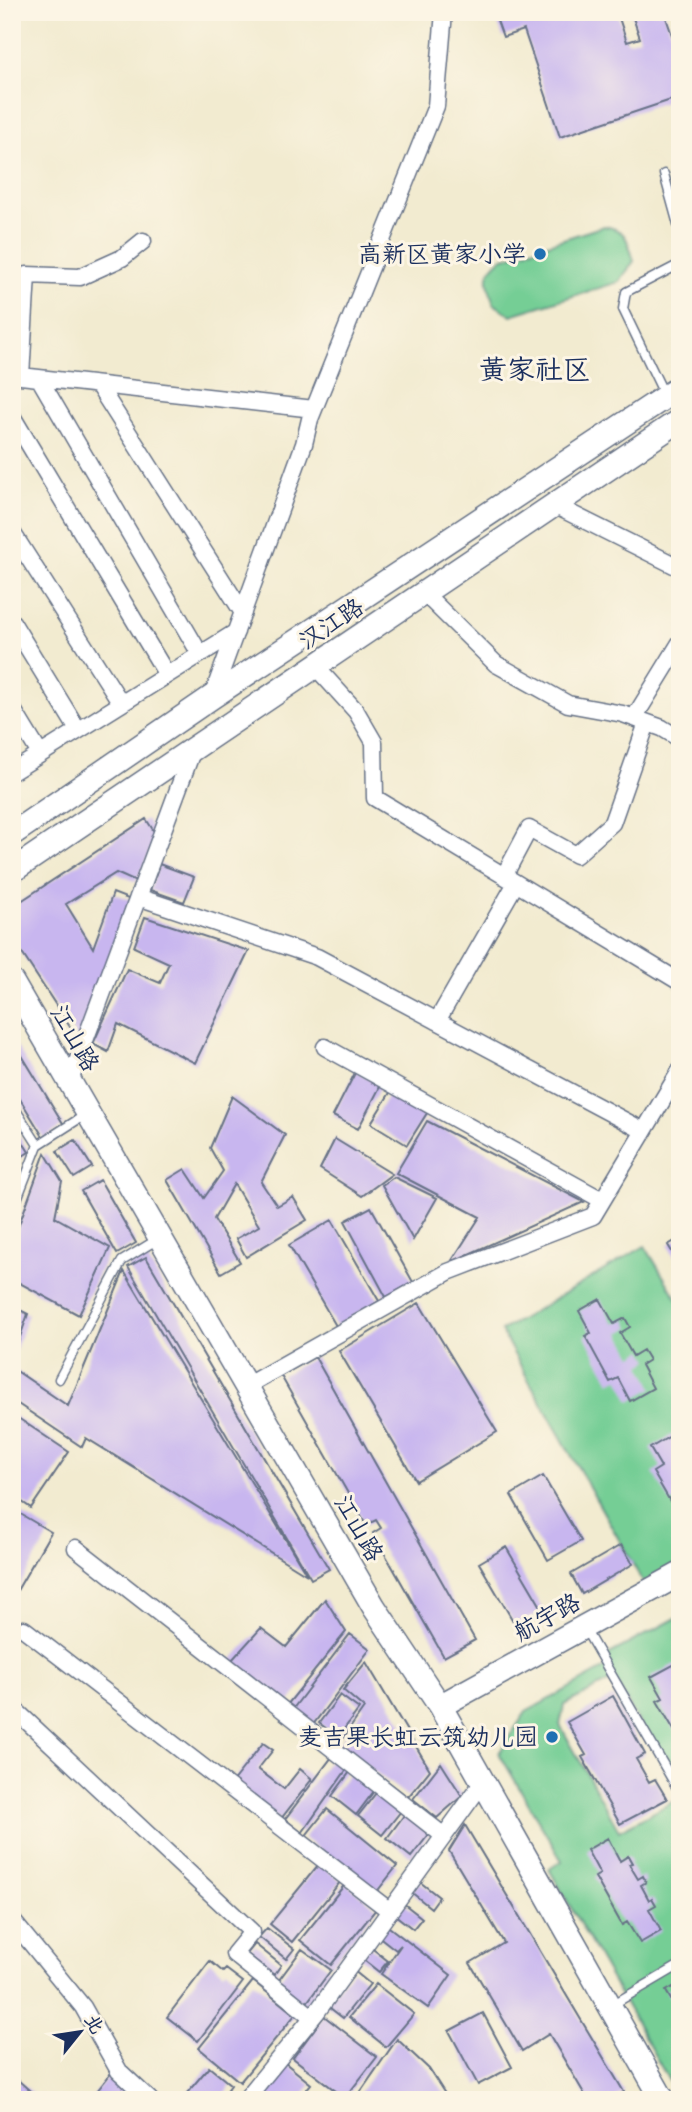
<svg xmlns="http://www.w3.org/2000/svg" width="692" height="2112" font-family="Caveat,'LXGW WenKai TC',sans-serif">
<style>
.green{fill:#75ce95;stroke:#487e7a;stroke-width:2}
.building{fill:#c8b6ef}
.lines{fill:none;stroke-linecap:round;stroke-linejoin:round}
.lane-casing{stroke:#667186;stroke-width:11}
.street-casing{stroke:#667186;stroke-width:19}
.secondary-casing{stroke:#667186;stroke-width:26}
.lane{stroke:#fff;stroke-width:8}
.street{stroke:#fff;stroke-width:16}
.secondary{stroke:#fff;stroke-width:23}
.poi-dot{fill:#1f6fb2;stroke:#fcf5e5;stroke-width:2.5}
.labels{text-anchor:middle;stroke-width:6;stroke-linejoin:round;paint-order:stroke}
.poi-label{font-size:24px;fill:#1b2f5e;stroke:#fcf5e5;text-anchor:end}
.street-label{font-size:24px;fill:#1b2f5e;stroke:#fcf5e5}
.quarter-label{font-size:28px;fill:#1b2f5e;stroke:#fcf5e5}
</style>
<rect width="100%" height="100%" fill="#fcf5e5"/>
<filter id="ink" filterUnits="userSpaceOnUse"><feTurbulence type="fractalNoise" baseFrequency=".0143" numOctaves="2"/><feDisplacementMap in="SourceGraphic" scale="14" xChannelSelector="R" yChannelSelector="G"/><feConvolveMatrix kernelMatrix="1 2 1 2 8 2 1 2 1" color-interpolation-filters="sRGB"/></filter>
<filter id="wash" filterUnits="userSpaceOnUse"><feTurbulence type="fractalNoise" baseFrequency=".00686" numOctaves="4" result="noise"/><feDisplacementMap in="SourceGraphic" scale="28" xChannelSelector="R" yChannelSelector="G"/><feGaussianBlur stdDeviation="1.57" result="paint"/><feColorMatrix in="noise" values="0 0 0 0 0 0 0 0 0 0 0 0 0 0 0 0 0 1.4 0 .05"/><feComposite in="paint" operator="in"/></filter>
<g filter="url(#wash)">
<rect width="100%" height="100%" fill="#f2ebd0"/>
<path class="green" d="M604 226C628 230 627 240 634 261L619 282 511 315 494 304C488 283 481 275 501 259Z
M645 1246 680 1304V1574L648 1591 501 1331Z
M680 1616V1793L614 1679 564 1705 560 1725 619 1831 680 1798V2100L549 1869 562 1861 499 1753 526 1712 607 1667 602 1658Z"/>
<g id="blocks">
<path class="building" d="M494 12H617L627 42 640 38 631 12H664L680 58V97L560 137 524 30 503 37Z
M146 819 157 836 136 882 116 873 66 904 93 948 113 893 131 900 78 1039 12 938V907Z
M159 864 194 877 184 902 150 890Z
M145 917 249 951 195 1063 118 1024 108 1052 93 1044 127 969 160 983 169 963 134 947Z
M12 1039 64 1125 44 1138 12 1086Z
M356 1071 381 1085 358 1129 333 1116Z
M391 1091 427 1113 407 1145 371 1123Z
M232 1096 285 1135 261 1182 277 1206 293 1197 307 1220 246 1257 236 1239 259 1226 234 1184 214 1219 240 1262 221 1273 167 1180 185 1169 204 1198 223 1171 210 1148Z
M427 1121 584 1202 451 1262 480 1217 396 1173Z
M12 1125 29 1152 12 1163Z
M335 1139 392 1174 362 1196 320 1169Z
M75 1140 92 1167 74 1178 57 1151Z
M45 1153 62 1181 55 1217 110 1248 79 1315 12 1279V1244Z
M394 1177 437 1198 413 1240 382 1185Z
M100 1180 136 1243 117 1254 81 1191Z
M371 1207 413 1282 386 1297 345 1221Z
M332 1220 379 1301 336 1326 289 1245Z
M680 1238V1265L668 1245Z
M146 1257 329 1569 311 1579 128 1267Z
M124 1271 307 1575 86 1438 82 1447 12 1400V1368L68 1406Z
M600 1299 614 1324 625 1318 630 1327 620 1333 633 1356 643 1350 649 1360 641 1365 653 1388 630 1401 618 1378 610 1382 585 1336 591 1333 579 1311Z
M419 1303 497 1432 416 1481 339 1351Z
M12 1306 28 1314 13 1357H12Z
M315 1357 475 1640 444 1657 373 1533 381 1528 376 1520 366 1525 281 1376Z
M12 1414 69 1452 31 1508 12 1495Z
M672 1435 680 1447V1498L671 1503 653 1472 661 1467 650 1448Z
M543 1476 581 1541 548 1560 511 1495Z
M12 1509 51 1532 12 1599Z
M621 1545 633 1564 582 1594 571 1574Z
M506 1547 543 1610 516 1626 479 1563Z
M325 1599 346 1632 287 1705 231 1661 261 1628 286 1647Z
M350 1634 370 1649 312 1726 292 1710Z
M366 1662 430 1770 408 1797 339 1744 364 1708 343 1690Z
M675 1664 680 1672V1740L657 1701 663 1698 651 1677Z
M340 1695 359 1709 338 1737 319 1723Z
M613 1696 645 1754 636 1759 649 1782 655 1779 667 1799 620 1824 582 1757 586 1755 567 1722Z
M263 1743 273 1750 258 1769 284 1789 300 1769 312 1779 280 1820 232 1782Z
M332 1757 347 1769 302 1833 285 1819Z
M441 1763 462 1796 437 1818 413 1799Z
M350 1772 374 1791 356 1815 332 1796Z
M376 1793 401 1811 382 1835 358 1816Z
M327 1809 397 1866 375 1894 304 1838Z
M405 1814 430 1833 411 1857 387 1838Z
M465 1825 624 2092 611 2100H588L549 2034 522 2051 470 1963 504 1943 449 1851Z
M608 1838 620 1861 628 1856 632 1863 629 1864 638 1879 643 1876 646 1882 641 1885 649 1900 652 1898 656 1905 649 1909 661 1931 640 1943 627 1922 622 1925 595 1877 600 1874 587 1850Z
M319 1864 341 1881 292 1942 270 1924Z
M420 1882 439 1897 431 1908 411 1892Z
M346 1883 377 1908 331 1965 300 1940Z
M403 1903 422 1918 413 1929 394 1914Z
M385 1924 451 1975 428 2008 381 1974 401 1945 396 1950 377 1935Z
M267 1928 294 1949 286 1959 259 1937Z
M255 1944 281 1965 274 1975 247 1954Z
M369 1946 388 1961 379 1972 360 1957Z
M302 1949 331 1970 305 2005 276 1984Z
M210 1961 223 1972 226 1969 243 1982 198 2041 167 2017Z
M353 1970 370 1984 343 2018 325 2004Z
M253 1981 295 2015 240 2082 199 2048Z
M680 1983V2029L673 2018 680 2015 666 1991Z
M376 1984 414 2014 386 2047 349 2017Z
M483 2013 512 2067 478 2085 449 2031Z
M324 2016 377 2057 345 2098 293 2058Z
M397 2039 429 2069 449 2100H355Z
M284 2062 311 2084 298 2100H264L257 2094Z
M209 2067 231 2085 220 2100H181Z
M112 2072 139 2095 135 2100H90Z
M18 2080 40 2100H12V2086Z"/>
</g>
</g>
<g filter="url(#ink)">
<use href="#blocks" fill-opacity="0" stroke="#667186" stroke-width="2"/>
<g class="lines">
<defs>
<path id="lane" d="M664 174 680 232
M664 394 623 309 626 292 680 264
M12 1104 38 1145 12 1212
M38 1145 85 1115
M680 1278V1281
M59 1379 122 1261 158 1239
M585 1629 680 1793
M612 2005 680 1965"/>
<path id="street" d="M12 375 314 409
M21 376 27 275 80 277 122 258 143 241
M39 378 200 654
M98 385 243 613
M12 416 167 675
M554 505 680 568
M12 532 121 703
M424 593 496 664 568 704 623 714 662 728 680 739
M12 622 78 730
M315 666 356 711 374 742 375 798 680 982
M212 697 304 444 310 419 436 106 444 12
M12 708 40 754
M634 718 680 643
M12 772 236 632
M504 876 529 829 576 855 612 823 647 723
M138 897 317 957 644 1131
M437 1021 516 883
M325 1047 602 1200
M70 1081 193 749
M246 1386 448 1272 593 1216 680 1071
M76 1548 444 1836
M24 1629 390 1911
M12 1707 252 1932 234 1954 312 2017
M12 1920 83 2007 119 2071 150 2100
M245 2100 316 2013 483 1782"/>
<path id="secondary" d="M12 834 212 697 680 387
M12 871 680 420
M12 982 374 1607 440 1706 663 2100
M440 1706 680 1574"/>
</defs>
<use href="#lane" class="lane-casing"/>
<use href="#street" class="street-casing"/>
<use href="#secondary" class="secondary-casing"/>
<use href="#lane" class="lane"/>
<use href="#street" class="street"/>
<use href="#secondary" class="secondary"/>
</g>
</g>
<g class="poi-dot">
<circle cx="540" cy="254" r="7"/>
<circle cx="552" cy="1737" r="7"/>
</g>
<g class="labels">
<g class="poi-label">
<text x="526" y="262">高新区黄家小学</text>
<text x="538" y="1745">麦吉果长虹云筑幼儿园</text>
</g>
<g class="street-label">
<text transform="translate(331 624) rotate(-34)" y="8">汉江路</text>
<text transform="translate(75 1038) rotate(60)" y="8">江山路</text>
<text transform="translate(359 1528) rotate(60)" y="8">江山路</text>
<text transform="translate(547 1617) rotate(-29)" y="8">航宇路</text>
</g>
<g class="quarter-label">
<text x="535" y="379">黄家社区</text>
</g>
</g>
<rect width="692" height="2112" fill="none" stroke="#fcf5e5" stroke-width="42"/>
<g transform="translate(80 2032) rotate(60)" stroke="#fcf5e5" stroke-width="5" paint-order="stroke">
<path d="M0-5L12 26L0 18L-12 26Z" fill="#1b2f5e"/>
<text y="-10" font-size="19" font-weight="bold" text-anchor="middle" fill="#1b2f5e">北</text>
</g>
</svg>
